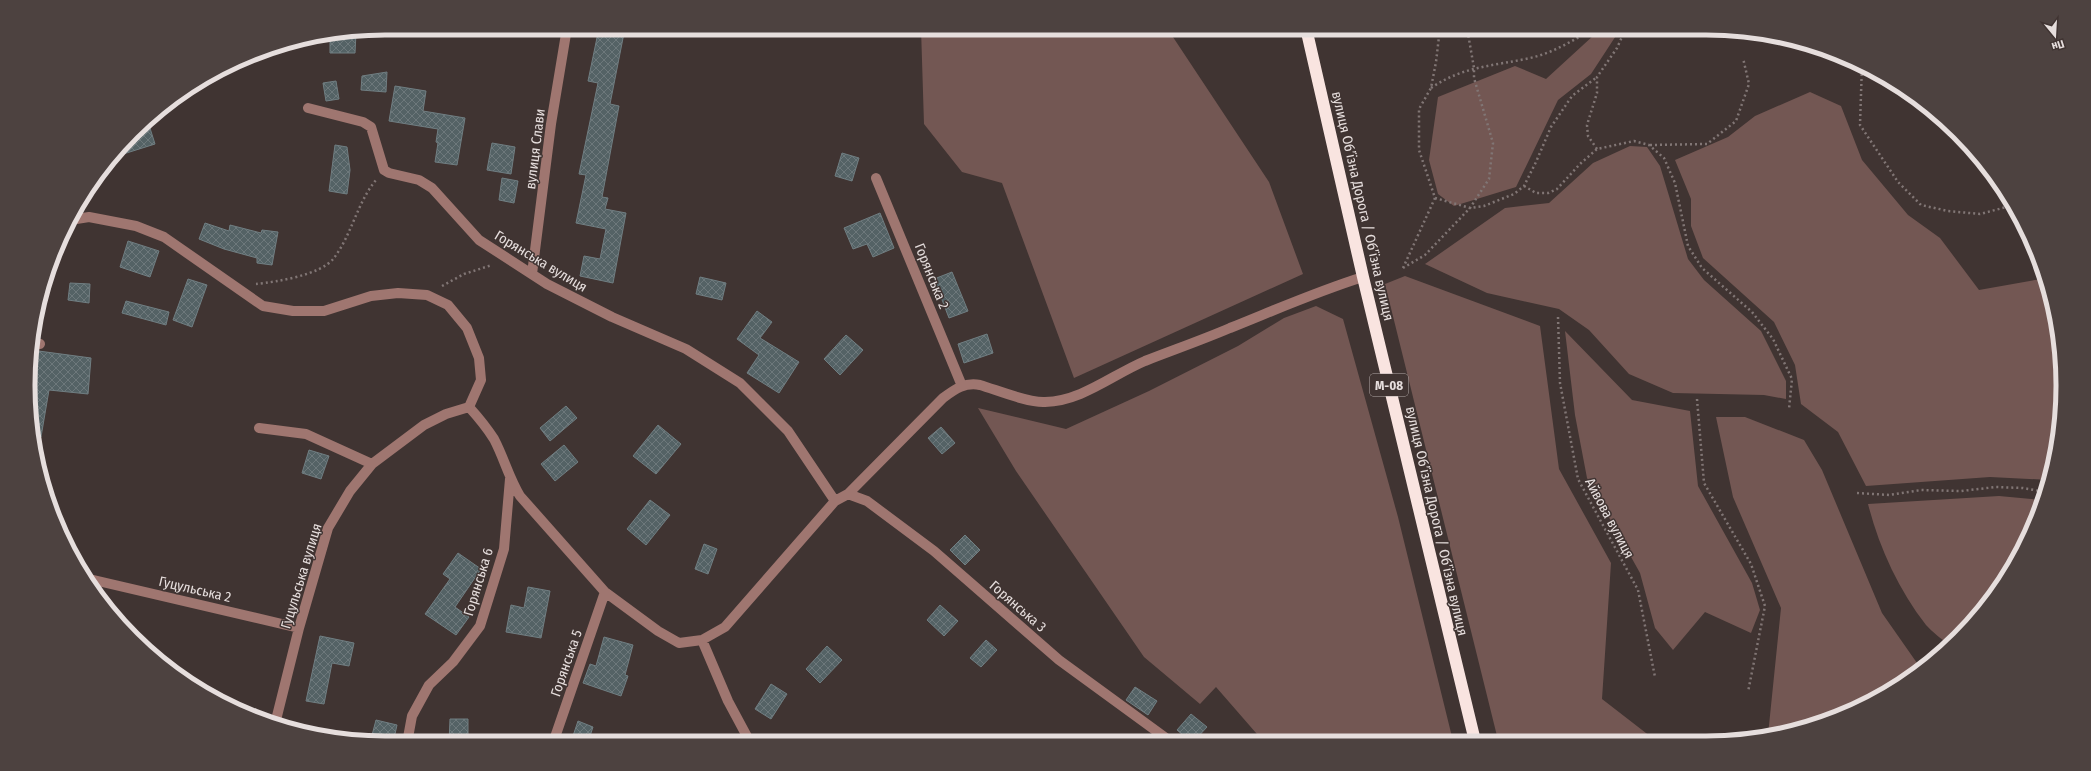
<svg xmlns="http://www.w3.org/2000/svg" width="2091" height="771" font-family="'Fira Sans Condensed',sans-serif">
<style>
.green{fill:#735753}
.building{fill:url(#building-cross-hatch);stroke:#707e82}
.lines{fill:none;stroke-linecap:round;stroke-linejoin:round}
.path{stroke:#817675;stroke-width:2.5;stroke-dasharray:2 3;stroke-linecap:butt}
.minor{stroke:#9f7670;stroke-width:10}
.highway{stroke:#f9e4e0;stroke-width:12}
.labels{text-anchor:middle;stroke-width:3;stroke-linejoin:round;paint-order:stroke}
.shield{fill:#403432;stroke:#b4abaa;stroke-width:1}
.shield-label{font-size:13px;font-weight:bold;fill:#e6dedd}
.street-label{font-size:14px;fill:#e6dedd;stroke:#403432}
.rim{fill:none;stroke:#e6dedd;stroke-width:5}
</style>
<defs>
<pattern id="building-cross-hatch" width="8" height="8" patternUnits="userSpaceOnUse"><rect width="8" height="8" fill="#546265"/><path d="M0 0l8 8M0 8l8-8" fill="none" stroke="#6d787b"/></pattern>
</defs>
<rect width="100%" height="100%" fill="#403432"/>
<path class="green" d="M921 28H1167L1269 182 1303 274 1074 378 1002 183 962 172 924 124Z
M1608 28H1621L1591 74 1558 100 1516 187 1454 206 1438 194 1429 160 1438 97 1515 66 1546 79 1594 35Z
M1810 92 1841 106 1862 160 1908 215 1940 238 1979 290 2046 278 2060 339 2062 409 2050 480 1990 477 1866 486 1838 432 1801 404 1795 365 1774 322 1703 258 1691 226V199L1675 160 1728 137 1755 116Z
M1630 146 1647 147 1660 166 1688 259 1704 280 1761 331 1786 381V399L1764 395 1673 393 1629 374 1589 330 1559 309 1487 293 1425 264 1505 208 1549 203 1593 163Z
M1405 276 1540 326 1559 469 1611 563 1602 699 1655 740H1498L1385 284Z
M1316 306 1343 319 1398 517 1453 741H1263L1216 687 1200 704 1144 657 1016 471 978 408 1066 429 1149 391 1238 346 1284 318Z
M1565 331 1632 400 1690 411 1698 486 1752 583 1760 610 1751 633 1705 612 1673 650 1655 628 1640 573 1587 478 1575 415Z
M1716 417H1745L1804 440 1822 470 1882 613 1917 663 1922 667 1863 706 1768 735 1781 608 1733 497Z
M1999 496 2041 500 2003 584 1949 645C1942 639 1932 632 1926 625 1898 589 1879 547 1868 504Z"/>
<path class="building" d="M599 28H625L610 104 619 106 602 197 608 198 605 209 626 213 613 283 580 276 584 256 600 259 606 229 576 223 586 175 579 174 598 83 588 81Z
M356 33 355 53H330V37Z
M387 72 386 92 361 90 362 76Z
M336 81 339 99 326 101 323 83Z
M395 86 426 91 423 111 465 118 457 165 435 162 438 143 436 142 438 129 389 121Z
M149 125 155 144 117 156 140 128Z
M492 143 515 147 511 174 487 170Z
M335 145 347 147 350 170 347 194 329 191Z
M842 153 859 158 852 181 835 176Z
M502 178 518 181 514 203 499 200Z
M880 213 894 248 873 257 867 244 853 249 844 228Z
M205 223 229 231 230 225 261 233 262 230 278 232 272 265 257 263V258L224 249 199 239Z
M128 241 159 251 150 277 120 267Z
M952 272 968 311 949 318 934 279Z
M700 277 726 283 722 300 696 294Z
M188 279 207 285 192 327 173 320Z
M70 283 90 284 89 303 68 300Z
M126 301 169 312 166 325 122 313Z
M757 311 772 322 760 338 799 362 779 393 747 373 759 355 737 339Z
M987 334 993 353 964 363 958 344Z
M846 335 863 350 840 375 824 359Z
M31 350 91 358 88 394 49 390 41 437 34 436 33 392 35 379 32 378Z
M566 406 577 418 550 441 540 428Z
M658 425 681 444 656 474 633 456Z
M941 427 955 443 942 454 928 438Z
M564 445 578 462 555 481 541 464Z
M309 450 329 456 321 479 302 473Z
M650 500 670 515 646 545 627 529Z
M965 535 980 550 965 565 950 550Z
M704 544 717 549 708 574 695 569Z
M458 553 481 569 455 607 469 617 456 635 425 614 450 579 443 574Z
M528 587 550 591 541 638 506 632 511 605 524 608Z
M940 605 958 621 944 636 927 620Z
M320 636 354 643 349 666 332 663 324 704 306 701Z
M604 637 633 645 625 675 628 676 621 696 583 683 590 664 596 666Z
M986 640 997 650 981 667 970 658Z
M827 646 842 660 820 683 806 669Z
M771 684 787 694 771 719 755 709Z
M1135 687 1157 701 1148 715 1126 700Z
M1191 714 1207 727 1194 741H1190L1177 730Z
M450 719H468V743H449Z
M376 720 397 725 393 743 371 739Z
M578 721 593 727 588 742 573 736Z"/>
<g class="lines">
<path class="path" d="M1862 64 1860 125 1898 182 1921 205 1948 211 1980 214 2014 205
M1431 88C1463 66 1494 66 1530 58 1553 53 1574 40 1594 28
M1650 145 1707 144 1736 121 1749 84 1743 58
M1597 149 1588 136 1587 125 1597 93V77L1617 48 1626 28
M1524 186 1536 193H1548L1557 189 1580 164 1597 149 1634 141 1649 145 1664 158 1675 183 1688 246 1702 268 1752 312 1773 339 1792 379 1789 409
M1435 198 1470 208 1484 206 1514 194 1524 186 1536 162 1551 127 1572 96 1597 77
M1403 268 1425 255 1470 208 1489 179 1493 143 1474 78V68L1467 28
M1403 268 1435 198 1419 150V109L1431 88 1436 62 1440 28
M256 284C276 282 321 275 334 258 352 234 357 203 376 180
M442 286 464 274 492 265
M1558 317 1560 383 1578 479 1638 590 1655 677
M1697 399 1704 483 1751 564 1765 606 1748 692
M1857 493 1889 495 1921 490 1961 491 1996 487 2023 488 2045 492"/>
<path class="minor" d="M308 108 363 122 371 127 384 170 389 173 419 180 432 188 479 240 547 284 612 317 686 349 740 383 788 431 835 501 848 494 943 398C955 389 965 382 980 385 997 390 1028 403 1045 402 1082 401 1112 375 1145 361 1173 350 1202 340 1230 328 1275 310 1318 291 1363 277
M876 178 962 386
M70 220 89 217 136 226 164 237 263 306 293 311H324L371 296 398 293 427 295 448 305 467 328 479 358 481 380 469 407C478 417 487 428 494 439 504 458 509 478 520 496L605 592 658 631 679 643 702 640 725 627 835 501
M532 274 551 124 567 28
M31 342 40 344
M259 428 306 434 372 464
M848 494 867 501 934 551 1059 660 1170 741
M85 578 299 628
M702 640 728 701 750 742
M275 724 299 628 328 528 350 491 372 464 424 425 446 414 469 407
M407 743 412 716 429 685 453 662 480 626 504 549 510 479
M553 743 605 592"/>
<path class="highway" d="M1306 28 1363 277 1475 741"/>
</g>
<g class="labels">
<rect class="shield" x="1370" y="374" width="38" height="22" rx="3"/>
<g class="shield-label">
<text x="1389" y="390">М-08</text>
</g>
<g class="street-label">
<text transform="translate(535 149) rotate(-83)" y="5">вулиця Слави</text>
<text transform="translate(1363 206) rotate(77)" y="5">вулиця Обʼїзна Дорога / Обʼїзна вулиця</text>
<text transform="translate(541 261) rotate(31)" y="5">Горянська вулиця</text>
<text transform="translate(932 276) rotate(68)" y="5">Горянська 2</text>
<text transform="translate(1610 518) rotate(62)" y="5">Айвова вулиця</text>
<text transform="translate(1437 521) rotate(77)" y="5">вулиця Обʼїзна Дорога / Обʼїзна вулиця</text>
<text transform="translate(301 576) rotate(-73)" y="5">Гуцульська вулиця</text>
<text transform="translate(478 582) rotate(-73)" y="5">Горянська 6</text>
<text transform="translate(195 589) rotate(13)" y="5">Гуцульська 2</text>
<text transform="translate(1018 606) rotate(41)" y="5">Горянська 3</text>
<text transform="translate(566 663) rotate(-71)" y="5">Горянська 5</text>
</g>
</g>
<path d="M0 0H2091V771H0ZM385 35H1706A350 350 0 0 1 2056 385V386A350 350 0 0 1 1706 736H385A350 350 0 0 1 35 386V385A350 350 0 0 1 385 35Z" fill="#4d4240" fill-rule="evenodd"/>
<path class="rim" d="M385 35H1706A350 350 0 0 1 2056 385V386A350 350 0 0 1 1706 736H385A350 350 0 0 1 35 386V385A350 350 0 0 1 385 35Z"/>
<g transform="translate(2055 36) rotate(162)" stroke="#403432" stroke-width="3" paint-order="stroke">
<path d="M0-3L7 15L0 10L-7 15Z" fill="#e6dedd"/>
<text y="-6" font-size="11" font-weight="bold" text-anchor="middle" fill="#e6dedd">Пн</text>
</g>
</svg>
